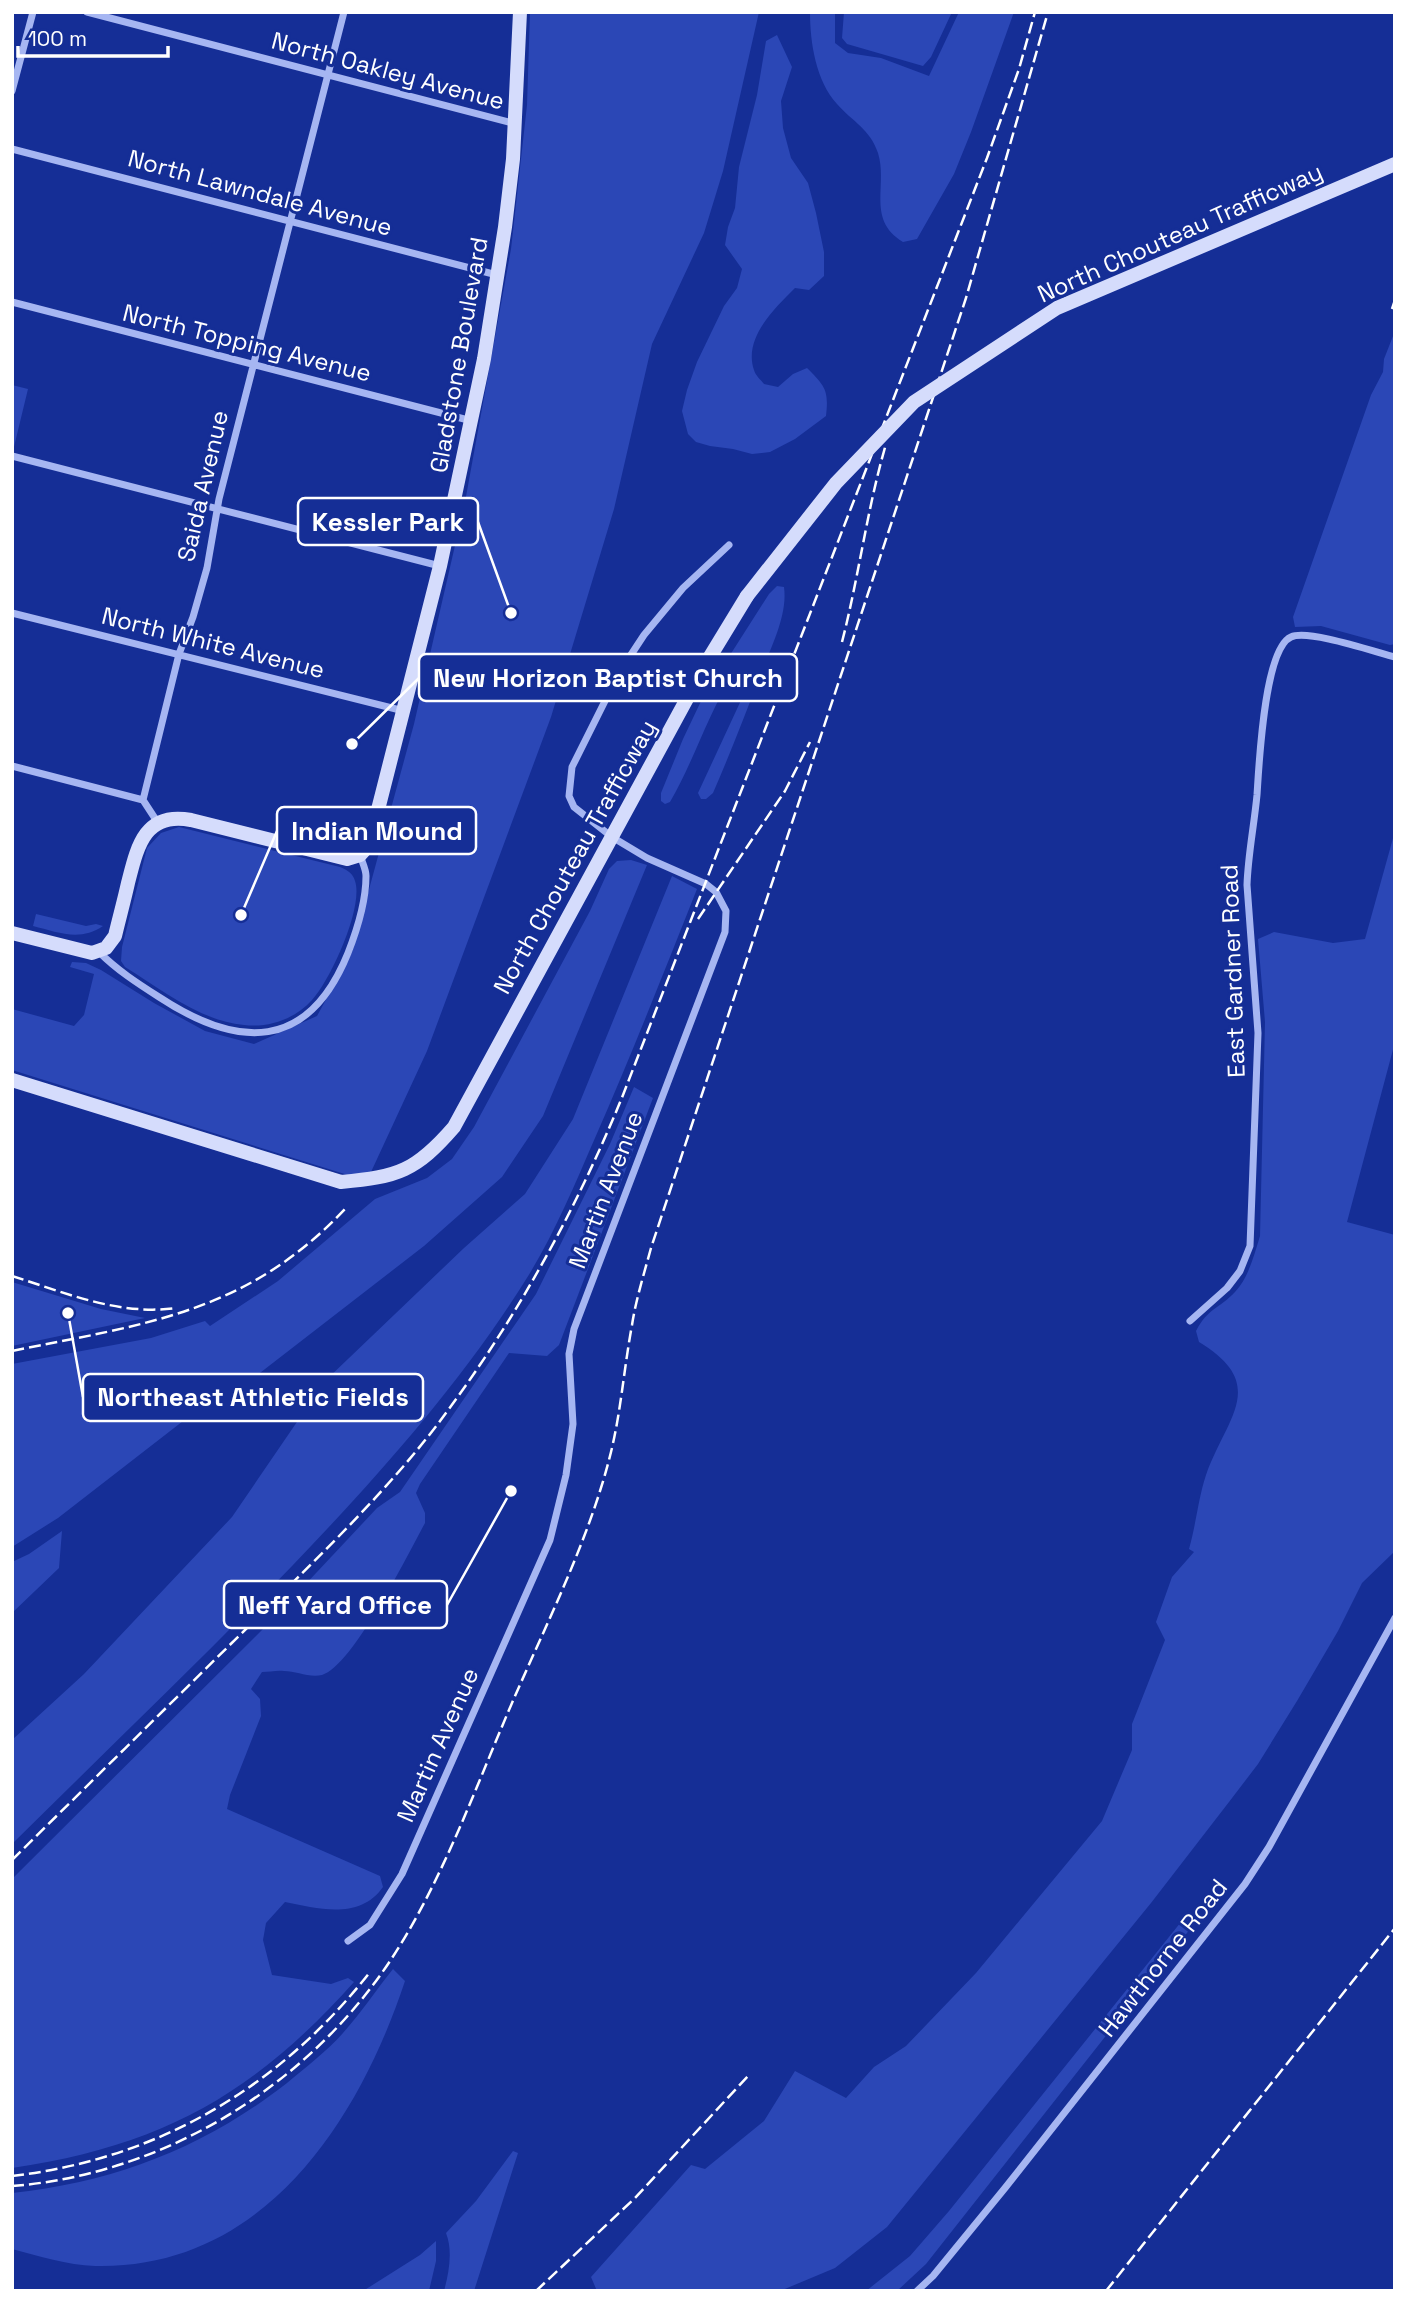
<svg xmlns="http://www.w3.org/2000/svg" width="1407" height="2303" font-family="'Space Grotesk',sans-serif">
<style>
.green{fill:#2b47b6}
.lines{fill:none;stroke-linecap:round;stroke-linejoin:round}
.street{stroke:#a6b6f2;stroke-width:7}
.secondary{stroke:#d5dcfc;stroke-width:14}
.rail{stroke:#fff;stroke-width:2.5;stroke-dasharray:12 5;stroke-linecap:butt}
.secondary-bridge{stroke:#d5dcfc;stroke-width:14}
.labels{text-anchor:middle;stroke-width:6;stroke-linejoin:round;paint-order:stroke}
.street-label{font-size:24px;fill:#fff;stroke:#152e96}
.leader{fill:none;stroke:#fff;stroke-width:2.5}
.callout-dot{fill:#fff;stroke:#152e96;stroke-width:2.5}
.callout{fill:#152e96;stroke:#fff;stroke-width:2.5}
.callout-label{font-size:26px;text-anchor:middle;font-weight:bold;fill:#fff}
</style>
<rect width="100%" height="100%" fill="#152e96"/>
<path class="green" d="M530 12H759L723 171 704 233 652 344 614 509 551 717 427 1051 371 1172 351 1176 12 1070V1009L74 1026 84 1015 94 974 70 967 72 962 86 963 101 970 154 1003 205 1031 254 1044 317 1016 352 952 414 724 465 502 511 249 527 105Z
M810 12H835V43L848 53 881 58 929 76 959 12H1014L971 132 954 174 917 239 903 242C866 220 888 185 878 153 870 129 853 122 837 104 816 81 810 43 810 12Z
M844 12H952L931 57 923 66 847 44 842 38Z
M777 35 792 67 781 101 783 128 791 158 808 183 816 213 824 252V276L809 290 795 288C775 308 743 338 754 370 755 375 761 380 764 384L778 387 793 374 807 368C825 386 829 390 826 416L795 439 770 452 752 454 733 449 710 446 696 442 688 434 682 411 687 390 697 362 724 306 737 288 742 269 725 245 728 227 735 208 739 167 757 95 766 41Z
M1395 331V644L1390 645 1321 626 1295 627 1293 617 1371 395 1383 372 1384 359Z
M12 385 28 389 13 451 12 450Z
M777 586 784 587C788 616 770 649 760 676 745 715 730 754 713 793L706 799H701L698 793 743 696 744 678 741 672 734 673C708 713 694 761 670 802L665 804 661 801V793L683 739 702 699 769 594Z
M179 827 340 867C348 870 353 874 355 881 364 907 330 981 312 1000 295 1019 269 1028 244 1025 200 1021 161 989 125 967L121 961 122 947 147 848 161 833Z
M1395 831V1042L1347 1222 1395 1235V1551L1362 1583 1338 1631 1297 1701 1258 1764 1229 1802 1151 1903 887 2227 835 2268 780 2291H597L591 2277 691 2165 705 2169 764 2121 795 2071 846 2098 874 2067 906 2046 976 1973 1102 1821 1132 1750V1724L1165 1640 1156 1622 1172 1577 1194 1552 1189 1549C1196 1525 1198 1499 1206 1475 1226 1418 1270 1385 1199 1342L1196 1331C1208 1308 1219 1309 1235 1292 1249 1277 1254 1255 1260 1236L1265 1022 1258 939 1274 932 1333 943 1365 939Z
M631 860 647 865 543 1116 502 1177 424 1246 256 1376 205 1404 58 1518 12 1547V1364L151 1338 205 1321 210 1326 278 1281 375 1199 427 1178 452 1159 474 1127 590 911 609 869 617 861Z
M672 876 697 889C664 972 631 1056 595 1138 575 1184 556 1230 530 1273 464 1380 380 1474 293 1565 201 1660 106 1751 12 1844V1740L84 1674 232 1517 325 1381 464 1248 525 1194 573 1119Z
M36 914 86 926 96 924 103 926C80 942 57 932 33 926Z
M634 1087 653 1098 559 1345 547 1356 509 1353 420 1484 416 1493 425 1513V1523C408 1554 353 1666 322 1675 309 1678 296 1671 284 1671 277 1670 269 1672 262 1672L251 1689 260 1699 261 1716 230 1795 227 1809 380 1876 383 1887C360 1920 319 1909 285 1902L266 1923 263 1940 272 1975 331 1984 348 1978 354 1982C254 2094 162 2146 12 2168V1879L272 1620 377 1508 400 1492 536 1294 610 1144Z
M12 1282 101 1309 145 1318 12 1346Z
M62 1531 59 1568 12 1613V1562L29 1554Z
M1185 1917 1194 1924 926 2264 897 2291H866L910 2256 949 2211Z
M393 1969 405 1981C358 2123 262 2270 95 2266 67 2265 39 2256 12 2249V2193C116 2182 205 2147 287 2083 306 2067 327 2051 343 2033 361 2013 376 1990 393 1969Z
M513 2151 518 2153 474 2291H444C449 2272 453 2251 446 2233L476 2201Z
M436 2241V2261L429 2291H363L420 2255Z"/>
<g class="lines">
<path class="street" d="M87 12 516 124
M12 91 33 12
M12 149 497 275
M12 302 472 421
M12 456 440 566
M12 613 404 711
M12 766 143 800
M158 823 143 800 179 654 193 617 207 568 219 499 344 12
M99 952C117 970 137 983 159 997 238 1049 308 1052 348 953 357 930 366 901 366 876 366 869 362 862 360 855
M1190 1321 1227 1288 1240 1271 1250 1246 1258 1033 1247 885C1248 855 1254 826 1257 795 1259 766 1264 649 1291 637 1308 629 1375 652 1395 657
M348 1941 370 1925 402 1874 550 1540 566 1475 573 1424 569 1354 574 1329 725 932 726 911 716 892 706 884 647 858 612 837 574 807 569 796 572 767 619 673 644 635 683 588 729 545
M917 2291 933 2276 1005 2188 1245 1884 1269 1847 1395 1618"/>
<path class="secondary" d="M12 933 92 953 106 948 115 936C119 919 124 901 128 883 137 848 144 811 191 820L347 859 360 855 369 845 440 566 484 359 505 227 513 159 520 12
M12 1080 341 1182C398 1177 416 1171 454 1127L708 660 747 596"/>
<path class="rail" d="M1392 309 1395 300
M842 642C859 576 867 509 886 444
M698 919 785 791 810 742
M12 1276C66 1293 119 1316 177 1308
M12 1351C145 1324 247 1313 345 1209
M12 1860C91 1782 170 1704 249 1626 314 1561 381 1498 437 1425 514 1323 575 1213 623 1095L987 158 1019 69 1035 12
M12 2176C158 2159 280 2087 370 1972
M12 2186C169 2174 317 2080 399 1947 446 1871 477 1784 512 1703 547 1622 590 1538 611 1452 621 1411 624 1368 632 1325 636 1299 644 1274 651 1248L966 298 1048 12
M536 2291 635 2198 748 2076
M1106 2291 1395 1928"/>
<path class="secondary-bridge" d="M747 596 836 483 914 402 1057 308 1395 164"/>
</g>
<g class="labels">
<g class="street-label">
<text transform="translate(388 71) rotate(15)" y="8">North Oakley Avenue</text>
<text transform="translate(260 193) rotate(15)" y="8">North Lawndale Avenue</text>
<text transform="translate(1180 233) rotate(-24)" y="8">North Chouteau Trafficway</text>
<text transform="translate(247 343) rotate(14)" y="8">North Topping Avenue</text>
<text transform="translate(459 355) rotate(-80)" y="8">Gladstone Boulevard</text>
<text transform="translate(203 486) rotate(-77)" y="8">Saida Avenue</text>
<text transform="translate(213 643) rotate(14)" y="8">North White Avenue</text>
<text transform="translate(575 857) rotate(-61)" y="8">North Chouteau Trafficway</text>
<text transform="translate(1233 971) rotate(-92)" y="8">East Gardner Road</text>
<text transform="translate(606 1190) rotate(-69)" y="8">Martin Avenue</text>
<text transform="translate(438 1745) rotate(-66)" y="8">Martin Avenue</text>
<text transform="translate(1163 1958) rotate(-52)" y="8">Hawthorne Road</text>
</g>
</g>
<path class="leader" d="M511 613L478 522M352 744L419 678M241 915L277 831M68 1313L83 1397M511 1491L447 1605"/>
<g class="callout-dot">
<circle cx="511" cy="613" r="7"/>
<circle cx="352" cy="744" r="7"/>
<circle cx="241" cy="915" r="7"/>
<circle cx="68" cy="1313" r="7"/>
<circle cx="511" cy="1491" r="7"/>
</g>
<g class="callout">
<rect x="298" y="498" width="180" height="47" rx="7"/>
<rect x="419" y="654" width="378" height="47" rx="7"/>
<rect x="277" y="807" width="199" height="47" rx="7"/>
<rect x="83" y="1374" width="340" height="47" rx="7"/>
<rect x="224" y="1581" width="223" height="47" rx="7"/>
</g>
<g class="callout-label">
<text x="388" y="531">Kessler Park</text>
<text x="608" y="687">New Horizon Baptist Church</text>
<text x="377" y="840">Indian Mound</text>
<text x="253" y="1406">Northeast Athletic Fields</text>
<text x="335" y="1614">Neff Yard Office</text>
</g>
<rect width="1407" height="2303" fill="none" stroke="#ffffff" stroke-width="28"/>
<path d="M18 46v10h150v-10" fill="none" stroke="#ffffff" stroke-width="3.5"/>
<text x="28" y="46" font-size="21" fill="#ffffff" stroke="#152e96" stroke-width="5" paint-order="stroke">100 m</text>
</svg>
